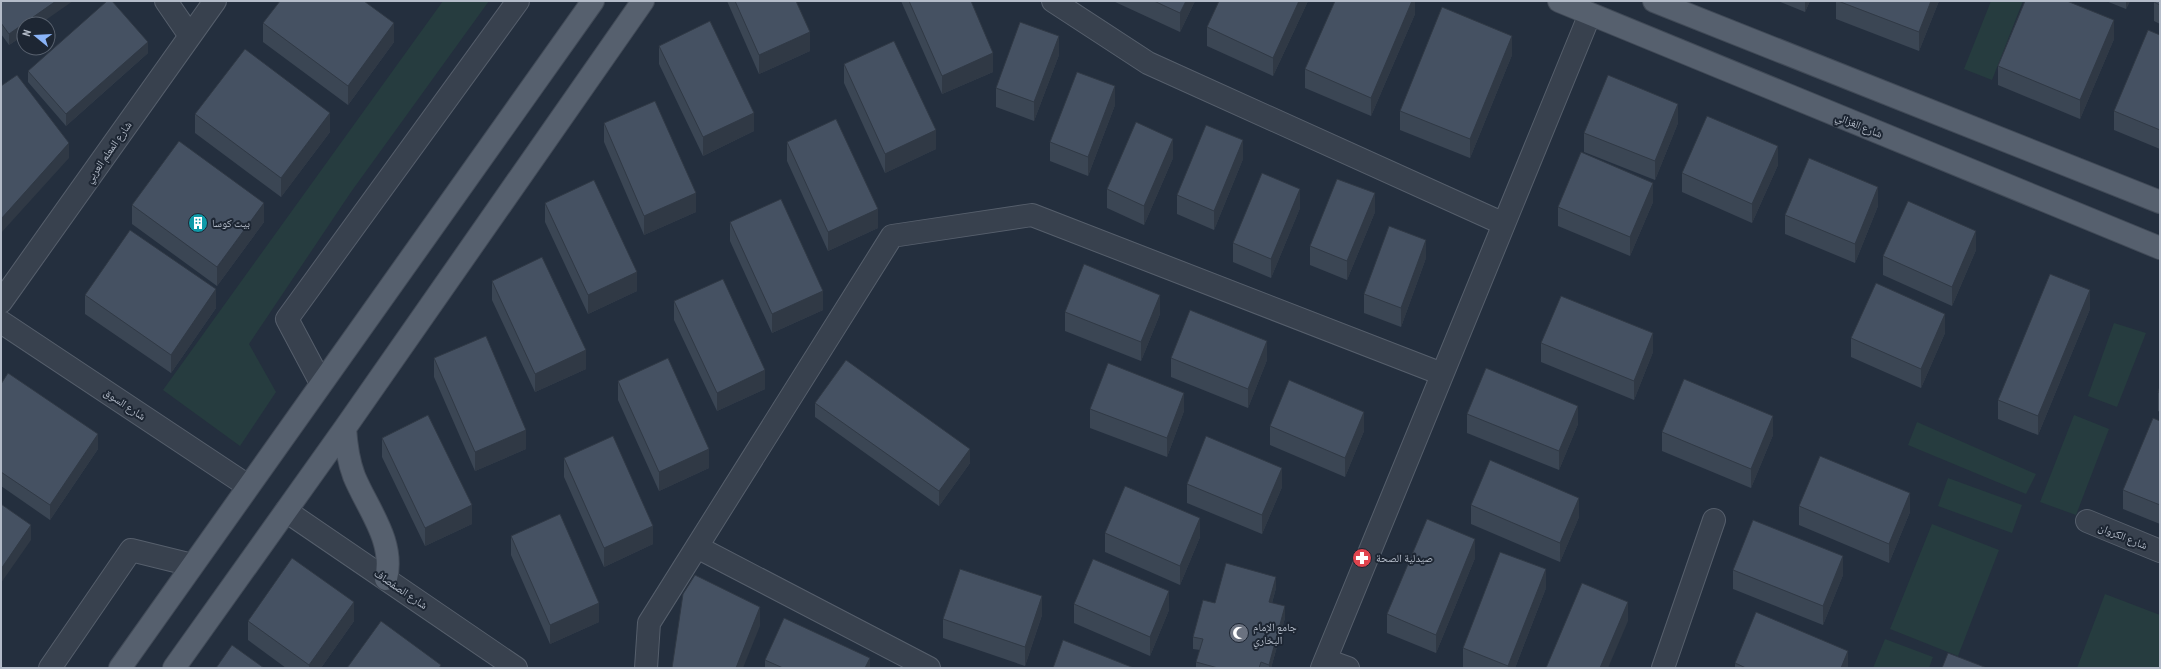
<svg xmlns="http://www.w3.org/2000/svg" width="2161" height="669" font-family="'PT Sans Narrow','Noto Naskh Arabic',sans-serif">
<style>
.green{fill:#263c3f}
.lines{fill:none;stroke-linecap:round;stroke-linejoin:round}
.minor-casing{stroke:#565f6c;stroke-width:24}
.major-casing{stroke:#414a57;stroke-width:24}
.minor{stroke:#38414e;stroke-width:22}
.major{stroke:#56606e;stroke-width:22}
.wall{fill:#3b4654}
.shaded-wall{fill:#303945}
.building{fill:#455162;stroke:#303945}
.labels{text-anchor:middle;stroke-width:4;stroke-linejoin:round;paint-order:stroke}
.street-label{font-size:11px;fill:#b4bcc9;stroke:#1d2633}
.poi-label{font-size:11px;fill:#b4bcc9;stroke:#1d2633;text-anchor:start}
</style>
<rect width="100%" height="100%" fill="#242f3e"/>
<path class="green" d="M443 1H489L351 192 249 344 276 392 240 446 163 390Z
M1991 1H2023L1992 80 1964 69Z
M2114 323 2146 333 2117 407 2088 396Z
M2074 415 2109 429 2076 515 2040 502Z
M1917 422 2036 474 2026 494 1908 445Z
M1948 478 2022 505 2012 533 1938 506Z
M1932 524 1999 550 1958 656 1890 629Z
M2105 594 2160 615V668H2077Z
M1885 639 1933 657 1929 668H1873Z"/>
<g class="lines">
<defs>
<path id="minor" d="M166 1 190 36
M1053 1 1148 63 1504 224
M1 302 215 1
M1 322 248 486
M321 383 287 319 518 1
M286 511 516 668
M2087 521 2160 551
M697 547 929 668
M1326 660 1348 668
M50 668 131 550 192 565
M646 668 649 623 892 236 1032 215 1442 374
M1322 668 1590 14
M1663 668 1714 520"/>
<path id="major" d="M1559 1 2160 248
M1654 1 2160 202
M345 428C346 444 348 460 354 476 368 510 395 541 386 579
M120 668 593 1
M174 668 345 428 643 1"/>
</defs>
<use href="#minor" class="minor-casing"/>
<use href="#major" class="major-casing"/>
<use href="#minor" class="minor"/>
<use href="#major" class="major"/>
</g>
<path class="wall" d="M1 1 24 24V35L9 45 1 34Z
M727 1H796L810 51 759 74Z
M901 1H971L993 72 942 94Z
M1113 1H1195L1180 32Z
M1308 1 1273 76 1207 46V27Z
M1415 1V14L1371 116 1305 88V69Z
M1778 1H1810L1805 12Z
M1836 1H1939L1919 51 1836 19Z
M2106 1H2130L2126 9Z
M2160 1V24L2154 21V2Z
M263 23 394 42 348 105 263 42Z
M2160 35V149L2114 130V111Z
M2114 39 2080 119 1998 85V66Z
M659 46 754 131 703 156 659 64Z
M148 53 66 126 28 82V71Z
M1059 55 1034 121 996 107V88Z
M1512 55 1470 158 1400 130V111Z
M844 64 936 149 885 173 844 83Z
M1115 105 1088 176 1050 161V142Z
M195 114 330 132 281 197 195 133Z
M604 123 696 212 644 235 604 142Z
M1678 123 1655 180 1584 152V133Z
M787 142 878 228 828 251 787 161Z
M1173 158 1144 225 1107 208V189Z
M1243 159 1214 230 1177 214V195Z
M1778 165 1752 223 1682 192V173Z
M1653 202 1630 256 1558 226V207Z
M545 203 637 291 588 314 545 222Z
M132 205 264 222 217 286 132 224Z
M1878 206 1855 263 1785 234V215Z
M1300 208 1271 278 1233 262V243Z
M1375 212 1347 280 1310 265V246Z
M730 222 823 310 772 333 730 241Z
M1976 250 1952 306 1883 275V256Z
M1426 258 1401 327 1364 313V294Z
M492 281 586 369 535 392 492 300Z
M85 295 216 308 171 373 85 314Z
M674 301 765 389 717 411 674 320Z
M2090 309 2038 435 1998 419V400Z
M1065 312 1160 314 1141 361 1065 331Z
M1945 333 1921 388 1851 357V338Z
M1541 343 1653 352 1634 400 1541 362Z
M434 358 526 449 475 471 434 377Z
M1171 358 1267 360 1248 408 1171 377Z
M618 381 709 468 659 491 618 400Z
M1 384 98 449 50 520 1 486Z
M2160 386V412L2158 411V392Z
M815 403 970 463 939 506 815 417Z
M1090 409 1184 411 1167 457 1090 428Z
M1467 414 1578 424 1559 470 1467 433Z
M2160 421V524L2123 509V490Z
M1270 426 1364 431 1345 477 1270 445Z
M1662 432 1773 435 1751 488 1662 451Z
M382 438 472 524 425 546 382 457Z
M564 458 653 544 604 567 564 477Z
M1187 484 1282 487 1262 534 1187 503Z
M1471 505 1579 517 1560 562 1471 524Z
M1799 506 1910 512 1889 563 1799 525Z
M1105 533 1200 537 1180 585 1105 552Z
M511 536 599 622 550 644 511 555Z
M1475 558 1436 653 1387 633V614Z
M1733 570 1843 575 1823 625 1733 589Z
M1276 588 1272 603 1285 618 1271 668H1196V662L1200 650 1193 649V637L1215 603Z
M1546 588 1515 668H1465L1463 667V648Z
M1074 604 1169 610 1150 656 1074 623Z
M1042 615 1025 666 943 638V619Z
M248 621H354L321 668H286L248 640Z
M765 660 870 668H765Z
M1735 663 1848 668H1735Z"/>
<path class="shaded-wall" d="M56 1H73L40 24H24V35L9 45V34Z
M1186 1H1195L1180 32V13Z
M1299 1H1308L1273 76V58Z
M1412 1H1415V14L1371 116V98Z
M1805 1H1810L1805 12Z
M1931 1H1939L1919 51V32Z
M2126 1H2130L2126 9Z
M2114 20V39L2080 119V100Z
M394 23V42L348 105V86Z
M810 32V51L759 74V55Z
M1059 36V55L1034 121V102Z
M1512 36V55L1470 158V139Z
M148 42V53L66 126V114Z
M993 53V72L942 94V76Z
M1115 86V105L1088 176V157Z
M1678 104V123L1655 180V161Z
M330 113V132L281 197V178Z
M754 113V131L703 156V137Z
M936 130V149L885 173V154Z
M1173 139V158L1144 225V206Z
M1243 140V159L1214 230V211Z
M69 143V158L1 233V219Z
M1778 146V165L1752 223V204Z
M1653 183V202L1630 256V237Z
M1878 187V206L1855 263V244Z
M1300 189V208L1271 278V259Z
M696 193V212L644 235V216Z
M1375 193V212L1347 280V261Z
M264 203V222L217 286V267Z
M878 209V228L828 251V232Z
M1976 231V250L1952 306V287Z
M1426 240V258L1401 327V308Z
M637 272V291L588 314V295Z
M216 289V308L171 373V355Z
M2090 290V309L2038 435V416Z
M823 291V310L772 333V314Z
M1160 295V314L1141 361V342Z
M1945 314V333L1921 388V369Z
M1653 333V352L1634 400V381Z
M1267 341V360L1248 408V389Z
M586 350V369L535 392V374Z
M765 370V389L717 411V393Z
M1184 393V411L1167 457V438Z
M1578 406V424L1559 470V451Z
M1364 412V431L1345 477V458Z
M1773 416V435L1751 488V469Z
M526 430V449L475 471V452Z
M98 434V449L50 520V505Z
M709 449V468L659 491V472Z
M970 449V463L939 506V491Z
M1282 468V487L1262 534V515Z
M1910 493V512L1889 563V544Z
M1579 498V517L1560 562V543Z
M472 505V524L425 546V528Z
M1200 518V537L1180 585V566Z
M31 525V540L1 583V569Z
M653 526V544L604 567V548Z
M1475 539V558L1436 653V635Z
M1843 556V575L1823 625V606Z
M1546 569V588L1515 668H1508V666Z
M1276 577V588L1269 614V602Z
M1169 591V610L1150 656V637Z
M1042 596V615L1025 666V647Z
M354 602V621L321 668H309V665Z
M1628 602V621L1608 668H1600Z
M599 603V622L550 644V625Z
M1285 606V618L1271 668H1269V665Z
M760 607V626L743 668H736Z
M1848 651V668H1841Z
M870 658V668H865Z"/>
<path class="building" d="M1 1H56L9 34 1 23Z
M107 1H112L148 42 66 114 28 71Z
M280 1H364L394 23 348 86 263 23Z
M735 1H796L810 32 759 55Z
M909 1H971L993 53 942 76Z
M1154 1H1186L1180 13Z
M1219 1H1299L1273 58 1207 27Z
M1335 1H1412L1371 98 1305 69Z
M1838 1H1931L1919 32Z
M2025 1H2067L2114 20 2080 100 1998 66Z
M2154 1H2160V5L2154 2Z
M1442 7 1512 36 1470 139 1400 111Z
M710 21 754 113 703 137 659 46Z
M1020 22 1059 36 1034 102 996 88Z
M2148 30 2160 35V130L2114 111Z
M894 41 936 130 885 154 844 64Z
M245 49 330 113 281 178 195 114Z
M1077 72 1115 86 1088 157 1050 142Z
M17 75 69 143 1 219V86Z
M1608 75 1678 104 1655 161 1584 133Z
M655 101 696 193 644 216 604 123Z
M1707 116 1778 146 1752 204 1682 173Z
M836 119 878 209 828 232 787 142Z
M1136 122 1173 139 1144 206 1107 189Z
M1206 125 1243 140 1214 211 1177 195Z
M179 141 264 203 217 267 132 205Z
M1581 152 1653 183 1630 237 1558 207Z
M1809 158 1878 187 1855 244 1785 215Z
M1262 173 1300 189 1271 259 1233 243Z
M1337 179 1375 193 1347 261 1310 246Z
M594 180 637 272 588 295 545 203Z
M781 199 823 291 772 314 730 222Z
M1908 201 1976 231 1952 287 1883 256Z
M1389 226 1426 240 1401 308 1364 294Z
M130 230 216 289 171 355 85 295Z
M542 257 586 350 535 374 492 281Z
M1084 264 1160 295 1141 342 1065 312Z
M2050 274 2090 290 2038 416 1998 400Z
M723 279 765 370 717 393 674 301Z
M1876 283 1945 314 1921 369 1851 338Z
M1561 296 1653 333 1634 381 1541 343Z
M1190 310 1267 341 1248 389 1171 358Z
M486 336 526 430 475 452 434 358Z
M668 358 709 449 659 472 618 381Z
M846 360 970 449 939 491 815 403Z
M1108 363 1184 393 1167 438 1090 409Z
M1486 368 1578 406 1559 451 1467 414Z
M8 373 98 434 50 505 1 472V384Z
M1684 379 1773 416 1751 469 1662 432Z
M1289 380 1364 412 1345 458 1270 426Z
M2160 386V393L2158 392Z
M428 415 472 505 425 528 382 438Z
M2153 418 2160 421V505L2123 490Z
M613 436 653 526 604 548 564 458Z
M1206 436 1282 468 1262 515 1187 484Z
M1820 456 1910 493 1889 544 1799 506Z
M1490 460 1579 498 1560 543 1471 505Z
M1125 486 1200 518 1180 566 1105 533Z
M1 504 31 525 1 569Z
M560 514 599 603 550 625 511 536Z
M1427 519 1475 539 1436 635 1387 614Z
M1753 520 1843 556 1823 606 1733 570Z
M1500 552 1546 569 1508 666 1463 648Z
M292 558 354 602 309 665 248 621Z
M1093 559 1169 591 1150 637 1074 604Z
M1226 563 1276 577 1269 602 1285 606 1269 665 1261 662 1259 668H1218L1196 662 1203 639 1193 637 1203 600 1215 603Z
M960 569 1042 596 1025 647 943 619Z
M695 575 760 607 736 668H672L683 594Z
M1582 583 1628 602 1600 668H1546Z
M1756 612 1848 651 1841 668H1746L1735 663Z
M784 618 870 658 865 668H783L765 660Z
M381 621 441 665 439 668H347Z
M1063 640 1134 668H1053Z
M232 645 264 668H216Z
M1948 653 1987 668H1942Z"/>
<defs>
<symbol id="building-disc" viewBox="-11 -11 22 22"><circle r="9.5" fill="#0f9aa8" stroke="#1d2633"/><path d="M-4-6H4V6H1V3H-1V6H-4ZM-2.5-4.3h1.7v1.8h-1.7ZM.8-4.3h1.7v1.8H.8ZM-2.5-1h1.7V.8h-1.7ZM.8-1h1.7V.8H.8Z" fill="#fff"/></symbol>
<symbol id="pharmacy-disc" viewBox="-11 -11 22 22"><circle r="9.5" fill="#e0444e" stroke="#1d2633"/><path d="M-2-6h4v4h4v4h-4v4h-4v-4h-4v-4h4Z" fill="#fff"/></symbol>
<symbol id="mosque-disc" viewBox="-11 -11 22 22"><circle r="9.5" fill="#6b7280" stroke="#1d2633"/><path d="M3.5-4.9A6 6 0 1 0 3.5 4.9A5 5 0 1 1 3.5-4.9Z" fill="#fff"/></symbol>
</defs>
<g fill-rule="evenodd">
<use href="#building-disc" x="187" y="212" width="22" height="22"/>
<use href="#pharmacy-disc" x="1351" y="547" width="22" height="22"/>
<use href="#mosque-disc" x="1228" y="622" width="22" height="22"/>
</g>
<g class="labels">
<g class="street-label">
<text transform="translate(1859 125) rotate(22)" y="4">شارع الغزالي</text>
<text transform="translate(108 152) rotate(-55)" y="4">شارع المعلم العربي</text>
<text transform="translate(125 404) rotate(34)" y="4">شارع السوق</text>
<text transform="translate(2123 536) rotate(22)" y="4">شارع الكروان</text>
<text transform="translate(401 589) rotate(34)" y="4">شارع الصفصاف</text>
</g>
<g class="poi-label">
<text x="212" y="227">بيت كوسا</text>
<text x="1376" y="562">صيدلية الصحة</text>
<text x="1253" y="631">جامع الإمام<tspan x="1253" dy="13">البخاري</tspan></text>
</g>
</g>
<rect width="2161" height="669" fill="none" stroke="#b4bcc9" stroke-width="4"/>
<g transform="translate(36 36) rotate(288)"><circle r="19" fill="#1d2633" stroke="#59626f"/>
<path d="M0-3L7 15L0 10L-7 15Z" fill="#8ab4f8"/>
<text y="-6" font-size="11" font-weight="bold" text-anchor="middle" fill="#b4bcc9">N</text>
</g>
</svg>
